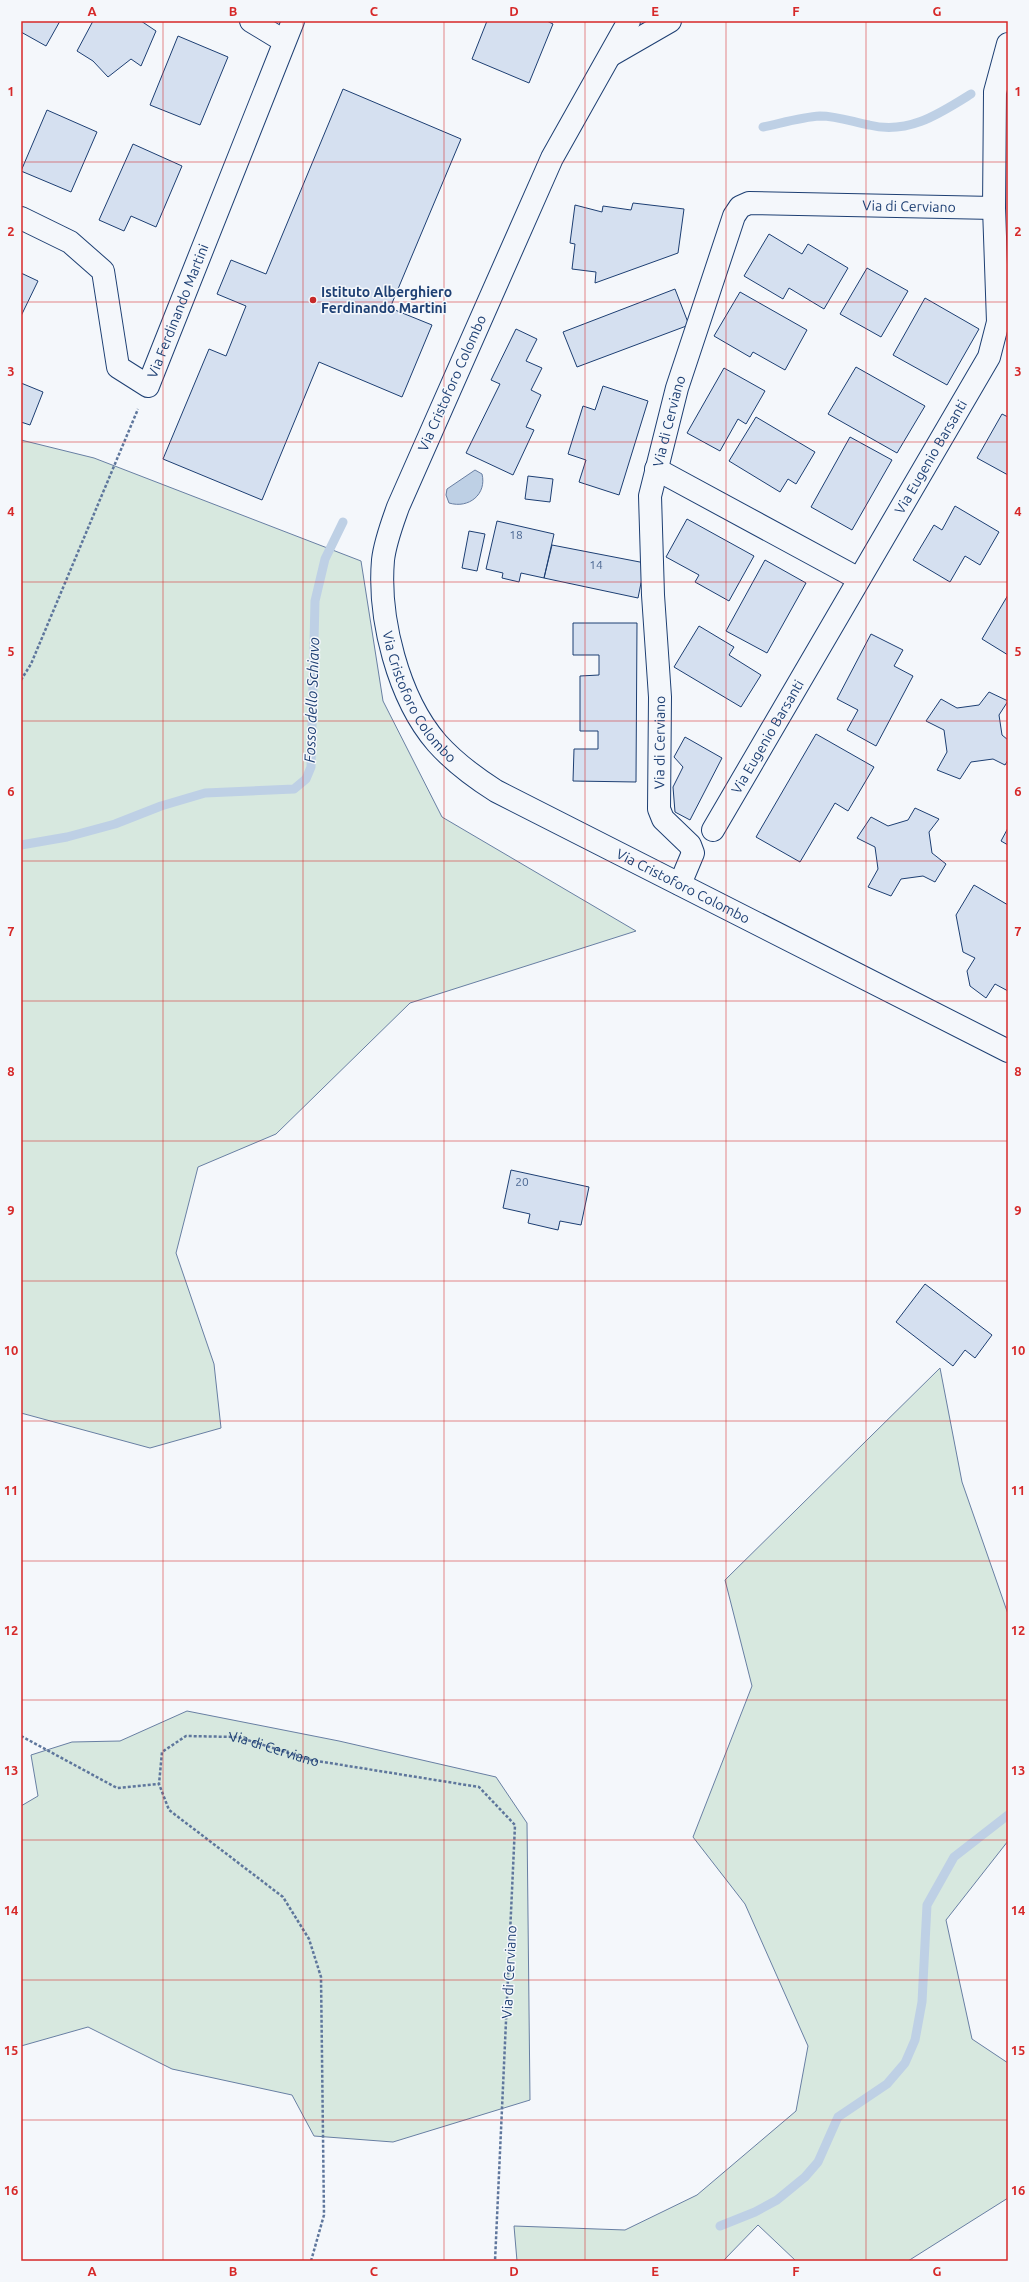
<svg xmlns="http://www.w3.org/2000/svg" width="1029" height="2282" font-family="Ubuntu,sans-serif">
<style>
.green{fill:#d7e8df;stroke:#687fa3}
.water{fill:#bed0e5;stroke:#687fa3}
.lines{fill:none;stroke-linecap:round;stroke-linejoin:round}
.stream{stroke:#bed0e5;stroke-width:9}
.building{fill:#d5e0f0;stroke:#1d3f73}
.minor-casing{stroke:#1d3f73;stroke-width:24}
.major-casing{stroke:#1d3f73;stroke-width:24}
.path{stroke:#5e769c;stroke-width:2.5;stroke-dasharray:3 2;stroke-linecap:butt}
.minor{stroke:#f4f7fb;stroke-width:22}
.major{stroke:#f4f7fb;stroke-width:22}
.grid{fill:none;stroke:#d62828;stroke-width:1;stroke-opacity:0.55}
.poi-dot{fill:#c62828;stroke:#f4f7fb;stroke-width:1.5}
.labels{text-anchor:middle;stroke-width:3;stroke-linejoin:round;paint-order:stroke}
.number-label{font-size:12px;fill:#4b6792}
.street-label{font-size:14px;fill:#1d3f73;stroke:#f4f7fb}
.poi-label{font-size:14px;font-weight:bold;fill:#1d3f73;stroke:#f4f7fb;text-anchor:start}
.water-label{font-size:15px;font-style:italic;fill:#1d3f73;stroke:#f4f7fb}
.neatline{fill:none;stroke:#d62828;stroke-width:1.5}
.grid-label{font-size:13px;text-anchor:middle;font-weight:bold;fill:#d62828}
</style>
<rect width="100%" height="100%" fill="#f4f7fb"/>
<path class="green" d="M21 440 94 458 361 561 383 701 442 817 636 931 410 1003 276 1134 198 1167 176 1253 214 1364 221 1428 150 1448 21 1413Z
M940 1368 962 1482 1008 1614V1841L946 1920 972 2039 1008 2063V2198L908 2261H796L758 2225 723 2261H517L514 2226 625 2230 697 2195 796 2111 808 2046 745 1904 693 1837 752 1686 725 1580Z
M187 1711 339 1741 496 1777 527 1823 530 2100 393 2142 314 2136 292 2095 172 2069 88 2027 21 2046V1806L38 1796 31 1755 72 1742 120 1741Z"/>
<path class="water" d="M475 470 482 474C487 494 469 509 449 503L446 495 447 489Z"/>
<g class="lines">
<path class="stream" d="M763 127C782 123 802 117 820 116 837 116 853 122 869 125 908 135 939 114 971 94
M21 845 67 837 115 824 161 806 205 793 294 789 306 779 311 767 315 601 325 559 343 522
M720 2226 755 2212 777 2200 805 2177 818 2162 838 2117 887 2084 905 2063 915 2040 922 2002 927 1905 954 1857 1008 1815"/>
</g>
<path class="building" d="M21 21H60L46 46 21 32Z
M93 21H141L156 31 141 66 131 59 108 77 93 61 77 51Z
M487 21H547L553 24 529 83 472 59Z
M178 36 228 57 200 125 150 105Z
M343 89 461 139 390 308 432 325 402 397 319 362 262 500 163 459 209 349 226 356 246 306 217 294 231 260 266 274Z
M47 110 97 132 71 192 21 171Z
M133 144 182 166 156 227 131 216 124 231 99 220Z
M633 203 684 209 678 253 595 283 596 272 572 269 575 244 570 243 575 205 602 212 603 206 631 210Z
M769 234 802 254 808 244 848 268 824 309 789 288 783 299 744 276Z
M867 268 908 291 881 337 840 314Z
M21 273 38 281 21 316Z
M675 289 689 325 577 367 563 332Z
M740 292 807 330 785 370 753 352 750 357 714 336Z
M925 298 979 329 947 385 893 355Z
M516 329 537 339 526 361 542 368 531 390 541 395 526 427 534 430 513 475 466 453 500 384 491 380Z
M856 367 925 406 897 453 828 414Z
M724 368 765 391 746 424 738 419 720 451 687 433Z
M21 383 43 392 30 425 21 422Z
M603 386 648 401 619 495 579 482 586 460 568 454 583 406 595 410Z
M1002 414 1008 417V475L977 458Z
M756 417 815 452 796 484 788 479 780 492 729 461Z
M850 437 892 460 852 530 811 507Z
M528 476 553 479 550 502 525 499Z
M955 506 999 532 980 565 965 556 950 582 913 560 934 525 942 530Z
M687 519 754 556 729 601 695 582 699 575 666 557Z
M497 521 554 534 544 578 521 573 519 582 502 578 503 573 486 569Z
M469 531 485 534 477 571 462 568Z
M552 545 645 563 638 598 544 578Z
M765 560 806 583 767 653 726 631Z
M1008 595V655L982 639Z
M573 623H637L636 782 573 781 574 749H598V731H580V676L599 675V655H573Z
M699 626 734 647 729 655 761 675 741 707 674 667Z
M871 634 903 650 894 666 913 676 876 746 847 730 858 710 837 699Z
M989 692 1008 701 999 715 1002 735 1008 740V760L1005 765 993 759 971 762 960 779 937 770 947 752 944 730 926 721 941 699 957 708 979 705Z
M816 734 874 767 848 811 835 803 800 862 756 837Z
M685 737 722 758 690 820 675 812 673 787 683 767 674 757Z
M915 808 939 819 929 832 932 853 946 864 935 882 923 876 901 879 891 896 868 887 878 869 875 847 857 838 871 817 888 826 908 820Z
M1008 828V845L1001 841Z
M974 885 1008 905V991L995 984 986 998 970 986 967 971 975 958 963 952 956 915Z
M511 1170 589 1187 581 1225 560 1221 558 1230 528 1223 530 1214 503 1208Z
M925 1284 992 1335 975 1358 965 1350 953 1366 896 1322Z"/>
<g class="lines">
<defs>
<g id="minor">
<path d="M251 21 284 41"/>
<path id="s2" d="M21 218 70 242 103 271 118 367 148 386 293 21"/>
<path d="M656 469 859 579"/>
<path id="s3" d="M713 830 989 357 998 322 994 208 995 92 1008 44"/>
<path id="s4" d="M680 884 693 853 690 845 663 819 659 809 660 697 653 595 650 496 677 388 734 216 740 207 749 203 994 208"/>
</g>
<g id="major">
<path id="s5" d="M629 21 552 158 398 507C392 524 385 542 383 560 378 618 398 698 437 743 454 762 474 777 496 791L1008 1051"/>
<path d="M611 55 670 21"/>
</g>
</defs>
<use href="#minor" class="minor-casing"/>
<use href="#major" class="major-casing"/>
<g class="path">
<path d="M21 680 31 664 138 409"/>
<path d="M21 1736 117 1788 159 1784"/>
<path id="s1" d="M311 2261 324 2215 321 1977 309 1939 283 1897 169 1810 159 1784 162 1752 186 1736 238 1737 311 1760 479 1787 515 1825 495 2261"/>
</g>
<use href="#minor" class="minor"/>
<use href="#major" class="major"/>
</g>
<path class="grid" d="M163 21V2261M303 21V2261M444 21V2261M585 21V2261M726 21V2261M866 21V2261M21 162H1008M21 302H1008M21 442H1008M21 582H1008M21 721H1008M21 861H1008M21 1001H1008M21 1141H1008M21 1281H1008M21 1421H1008M21 1561H1008M21 1700H1008M21 1840H1008M21 1980H1008M21 2120H1008"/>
<circle class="poi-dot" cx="313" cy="300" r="4"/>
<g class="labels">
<g class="number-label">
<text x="516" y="539">18</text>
<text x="596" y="569">14</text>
<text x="522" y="1186">20</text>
</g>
<g class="street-label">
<text dy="5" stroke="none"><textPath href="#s4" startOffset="877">Via di Cerviano</textPath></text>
<text dy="5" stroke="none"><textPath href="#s2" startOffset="312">Via Ferdinando Martini</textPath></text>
<text transform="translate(452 383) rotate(-66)" y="5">Via Cristoforo Colombo</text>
<text dy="5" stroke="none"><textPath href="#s4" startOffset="481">Via di Cerviano</textPath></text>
<text dy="5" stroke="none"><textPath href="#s3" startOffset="432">Via Eugenio Barsanti</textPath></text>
<text dy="5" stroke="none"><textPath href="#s5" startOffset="739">Via Cristoforo Colombo</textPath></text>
<text dy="5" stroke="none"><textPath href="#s3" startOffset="108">Via Eugenio Barsanti</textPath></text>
<text dy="5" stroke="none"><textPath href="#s4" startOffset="157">Via di Cerviano</textPath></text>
<text dy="5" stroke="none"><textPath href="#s5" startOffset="1075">Via Cristoforo Colombo</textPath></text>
<text dy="5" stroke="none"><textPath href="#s1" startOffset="697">Via di Cerviano</textPath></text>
<text transform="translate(509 1972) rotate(-87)" y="5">Via di Cerviano</text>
</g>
<g class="poi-label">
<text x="321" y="297">Istituto Alberghiero<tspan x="321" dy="16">Ferdinando Martini</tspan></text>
</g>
<g class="water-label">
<text transform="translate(312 700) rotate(-88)" y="5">Fosso dello Schiavo</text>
</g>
</g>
<rect width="1029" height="2282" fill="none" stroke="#f4f7fb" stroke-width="44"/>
<rect x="22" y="22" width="985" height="2238" class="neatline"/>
<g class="grid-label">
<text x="92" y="16">A</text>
<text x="233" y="16">B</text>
<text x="374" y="16">C</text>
<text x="514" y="16">D</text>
<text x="655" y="16">E</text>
<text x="796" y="16">F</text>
<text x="937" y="16">G</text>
<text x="11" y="96">1</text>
<text x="1018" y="96">1</text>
<text x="11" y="236">2</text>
<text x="1018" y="236">2</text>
<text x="11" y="376">3</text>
<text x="1018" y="376">3</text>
<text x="11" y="516">4</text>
<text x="1018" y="516">4</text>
<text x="11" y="656">5</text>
<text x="1018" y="656">5</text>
<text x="11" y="796">6</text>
<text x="1018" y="796">6</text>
<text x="11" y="936">7</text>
<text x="1018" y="936">7</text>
<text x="11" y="1076">8</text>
<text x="1018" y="1076">8</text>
<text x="11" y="1215">9</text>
<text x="1018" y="1215">9</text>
<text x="11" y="1355">10</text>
<text x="1018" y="1355">10</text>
<text x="11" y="1495">11</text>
<text x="1018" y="1495">11</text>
<text x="11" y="1635">12</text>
<text x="1018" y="1635">12</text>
<text x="11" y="1775">13</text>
<text x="1018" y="1775">13</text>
<text x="11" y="1915">14</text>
<text x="1018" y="1915">14</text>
<text x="11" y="2055">15</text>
<text x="1018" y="2055">15</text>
<text x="11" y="2195">16</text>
<text x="1018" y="2195">16</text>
<text x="92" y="2276">A</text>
<text x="233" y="2276">B</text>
<text x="374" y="2276">C</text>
<text x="514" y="2276">D</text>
<text x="655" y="2276">E</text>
<text x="796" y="2276">F</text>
<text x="937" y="2276">G</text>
</g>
</svg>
